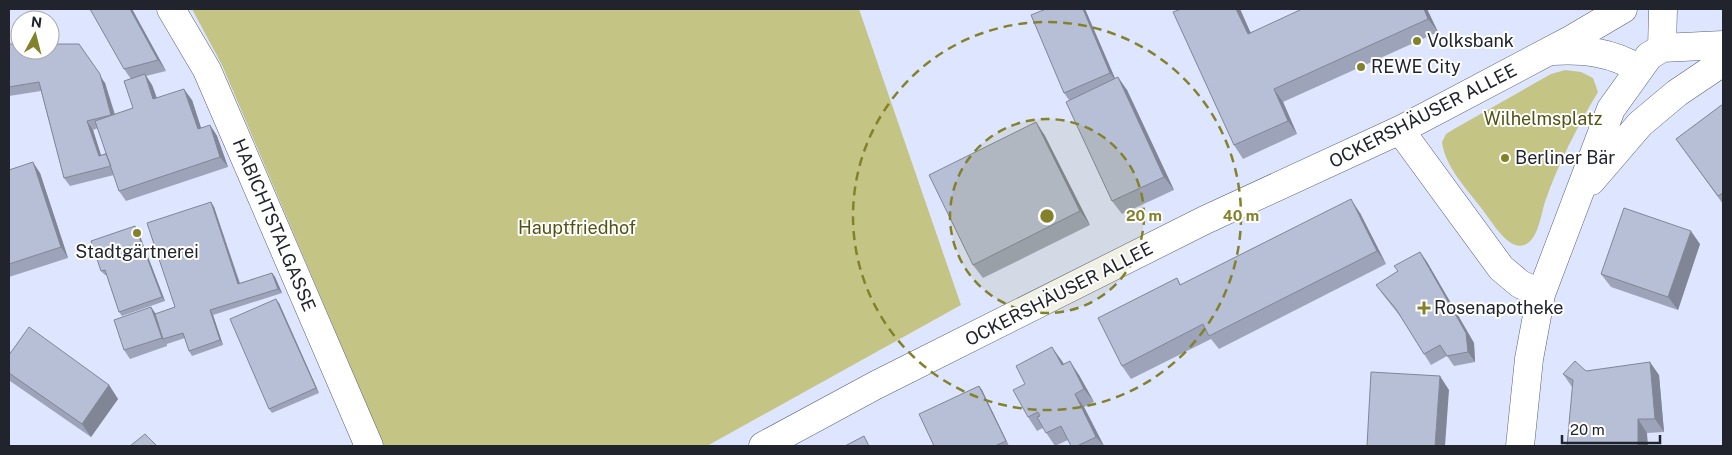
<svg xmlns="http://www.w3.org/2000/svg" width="1732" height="455" font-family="'Public Sans',sans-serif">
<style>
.green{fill:#c4c584}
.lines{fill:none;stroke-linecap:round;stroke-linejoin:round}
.street-casing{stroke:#596075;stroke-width:29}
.secondary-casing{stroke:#596075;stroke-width:29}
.street{stroke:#fff;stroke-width:28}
.secondary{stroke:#fff;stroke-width:28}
.wall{fill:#9da4b9;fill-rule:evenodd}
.shaded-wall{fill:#808696}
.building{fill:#b7bfd7;stroke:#808696}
.ring{fill:none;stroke:#83822b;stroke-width:2.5;stroke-dasharray:9 6}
.poi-dot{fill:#83822b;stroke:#fff;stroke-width:2}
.labels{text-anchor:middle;stroke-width:4;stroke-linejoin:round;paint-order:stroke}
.poi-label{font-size:18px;fill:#21242d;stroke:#fff;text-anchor:start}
.street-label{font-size:18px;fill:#21242d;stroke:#fff}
.park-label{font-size:18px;fill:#535315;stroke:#fff}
.centre{fill:#83822b;stroke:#fff;stroke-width:2.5}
.ring-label{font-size:15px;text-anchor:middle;font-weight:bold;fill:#83822b;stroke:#fff;stroke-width:4;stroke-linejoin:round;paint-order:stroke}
</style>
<rect width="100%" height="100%" fill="#dee6ff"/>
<path class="green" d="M192 9H859L961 305 707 446H384L222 65Z
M1565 70 1581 72 1593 78 1598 92C1577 127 1558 164 1545 202 1541 214 1538 241 1524 245 1509 250 1495 226 1487 216 1472 194 1445 169 1442 142L1446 134 1454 129 1551 74Z"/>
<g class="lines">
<defs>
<path id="street" d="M171 9 207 70 369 446"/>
<path id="secondary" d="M1662 48 1663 9
M1552 51C1583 49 1612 52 1639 69
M1400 130 1501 268 1520 284 1541 294
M1591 181 1640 124 1677 93 1723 62
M763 446 876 385 1205 220 1400 130 1572 39 1623 9
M1520 446 1529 359 1541 294 1611 109 1649 56 1662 48 1723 45"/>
</defs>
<use href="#street" class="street-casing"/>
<use href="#secondary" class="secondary-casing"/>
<use href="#street" class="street"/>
<use href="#secondary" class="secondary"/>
</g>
<path class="wall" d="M132 9 166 71 146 76 152 85 157 98 192 100 201 128 210 125 217 136 228 167 126 201 119 191 114 175 70 186 64 178 41 91 9 96V44L105 83 115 114 133 108 131 79 124 69ZM98 128 106 153 101 155 93 130Z
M1046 9H1085L1115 78 1127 90 1174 190 1122 214 1112 201 1069 100 1064 93Z
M1181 9H1240L1250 32 1427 9 1438 32 1283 102 1297 134 1243 159 1234 145Z
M1723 104V204L1676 139Z
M1036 122 1045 136 1090 225 983 278 973 265Z
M9 170 40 173 68 258 9 277Z
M211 202 214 207 240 283 272 273 275 277 282 293 213 315 223 345 192 356 189 351 185 338 167 344V346L130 359 124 350 151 307 156 314 175 307Z
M1360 213 1386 264 1219 349 1211 339 1131 379 1122 366 1177 278 1181 285Z
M135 226 138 231 165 301 122 316 119 312 107 275H105L101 271Z
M1700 244 1678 310 1611 287 1601 274Z
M1420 252 1427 262 1474 343 1475 362 1454 366 1447 356 1431 365 1424 354 1400 316 1384 296 1376 285 1398 271Z
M279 303 319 393 272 413 269 409Z
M9 355 109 385 118 399 91 437 10 381 9 379Z
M1062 361 1064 364 1079 375 1094 402 1084 407 1104 446H1071L1068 440 1055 446 1043 428 1037 431 1028 417 1025 384Z
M1586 371 1659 375 1664 432 1647 433 1572 387 1563 374Z
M979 386 982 390 1009 446H934Z"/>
<path class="shaded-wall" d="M130 9H132L166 71 158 60Z
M1083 9H1085L1116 81 1110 73Z
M1236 9H1240L1257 47 1248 34Z
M1424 9H1427L1438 32 1428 19Z
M79 44 105 83 117 123 111 115Z
M145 74 152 85 161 110 153 99Z
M1118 77 1127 90 1174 190 1164 177Z
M184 89 192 100 205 140 198 129Z
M1274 89 1283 102 1297 134 1288 121Z
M87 121 93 130 104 165 99 156Z
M1036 122 1045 136 1090 225 1080 211Z
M210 125 217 136 228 167 220 157Z
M33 162 40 173 68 258 61 247Z
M1351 199 1360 213 1386 264 1377 251Z
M211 202 214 207 241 288 238 284Z
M135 226 138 231 165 301 162 297Z
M1691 231 1700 244 1678 310 1668 297Z
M1420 252 1427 262 1474 343 1475 362 1468 352Z
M272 273 275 277 282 293 278 289Z
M276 299 279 303 319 393 316 388Z
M151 307 157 316 163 339 167 346 162 338Z
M210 310 213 315 223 345 220 340Z
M1052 347 1062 361 1071 379 1062 365Z
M1070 361 1079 375 1094 402 1084 389Z
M1650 362 1659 375 1664 432 1655 419Z
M1440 376 1449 390 1445 446H1435Z
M109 385 118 399 91 437 82 424Z
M979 386 982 390 1009 446 1006 441Z
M1075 394 1084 407 1104 446 1096 437Z
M1638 419 1647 433 1648 446H1638Z"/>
<path class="building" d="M90 9H130L158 60 124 69Z
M1046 9H1083L1110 73 1064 93 1031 15Z
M1181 9H1236L1248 34 1302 9H1424L1428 19 1274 89 1288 121 1234 145 1173 12Z
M9 44H20V50H50V44H79L100 74 111 115 87 121 99 156 106 154 111 166 64 178 39 82 9 87Z
M145 74 153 99 184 89 198 129 210 125 220 157 119 191 95 121 133 108 124 81Z
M1118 77 1164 177 1112 201 1066 102Z
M1723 104V193L1718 196 1676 139Z
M1036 122 1080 211 973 265 929 175Z
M33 162 61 247 9 264V170Z
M1351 199 1377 251 1209 336 1203 324 1122 366 1098 318 1177 278 1180 285Z
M211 202 238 284 272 273 278 289 210 310 220 340 189 351 183 333 163 339 155 314 175 307 147 223Z
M1624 208 1691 231 1668 297 1601 274Z
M135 226 162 297 119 312 105 270 101 271 91 241Z
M1420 252 1466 333 1468 352 1447 356 1440 345 1424 354 1396 309 1376 285 1398 271 1394 266Z
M276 299 316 388 269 409 230 319Z
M151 307 162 338 124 350 114 320Z
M29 327 109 385 82 424 9 373V355Z
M1052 347 1062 365 1070 361 1084 389 1075 394 1096 437 1077 446H1071L1061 426 1046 433 1037 417 1040 416 1038 412 1028 417 1013 390 1025 384 1016 366Z
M1575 361 1586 371 1650 362 1655 419H1638V446H1567L1573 380 1563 374Z
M1371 372 1440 376 1435 446H1367Z
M979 386 1006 441 995 446H934L919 414Z
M145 434 157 446H130Z
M864 436 869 446H845Z"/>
<circle cx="1047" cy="216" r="97" fill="#83822b" fill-opacity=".12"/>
<g class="ring">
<circle cx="1047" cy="216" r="97"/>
<circle cx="1047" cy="216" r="194"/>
</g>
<g class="poi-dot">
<circle cx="1417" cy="41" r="5"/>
<circle cx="1361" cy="67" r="5"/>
<circle cx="1505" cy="158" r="5"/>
<circle cx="137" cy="233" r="5"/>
<path d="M1421.5 300.5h5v5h5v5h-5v5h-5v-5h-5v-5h5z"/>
</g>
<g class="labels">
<g class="poi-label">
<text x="1427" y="47">Volksbank</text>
<text x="1371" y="73">REWE City</text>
<text x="1515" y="164">Berliner Bär</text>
<text x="137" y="258" text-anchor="middle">Stadtgärtnerei</text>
<text x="1434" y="314">Rosenapotheke</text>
</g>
<g class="street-label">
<text transform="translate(1423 116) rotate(-27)" y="6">OCKERSHÄUSER ALLEE</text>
<text transform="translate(274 225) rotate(67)" y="6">HABICHTSTALGASSE</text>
<text transform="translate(1059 294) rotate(-27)" y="6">OCKERSHÄUSER ALLEE</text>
</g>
<g class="park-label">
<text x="1543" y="125">Wilhelmsplatz</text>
<text x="577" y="234">Hauptfriedhof</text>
</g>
</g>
<circle cx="1047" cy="216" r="8" class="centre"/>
<g class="ring-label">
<text x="1144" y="221">20 m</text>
<text x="1241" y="221">40 m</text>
</g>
<rect width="1732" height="455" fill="none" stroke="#21242d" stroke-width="20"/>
<g transform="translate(35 35) rotate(7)"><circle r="24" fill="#ffffff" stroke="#a6a7ab"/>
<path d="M0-4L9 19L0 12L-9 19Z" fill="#83822b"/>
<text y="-8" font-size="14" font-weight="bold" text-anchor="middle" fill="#21242d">N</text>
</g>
<path d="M1562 435v8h98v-8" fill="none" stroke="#21242d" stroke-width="2.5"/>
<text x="1570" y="435" font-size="15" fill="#21242d" stroke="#ffffff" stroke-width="4" paint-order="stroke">20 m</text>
</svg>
